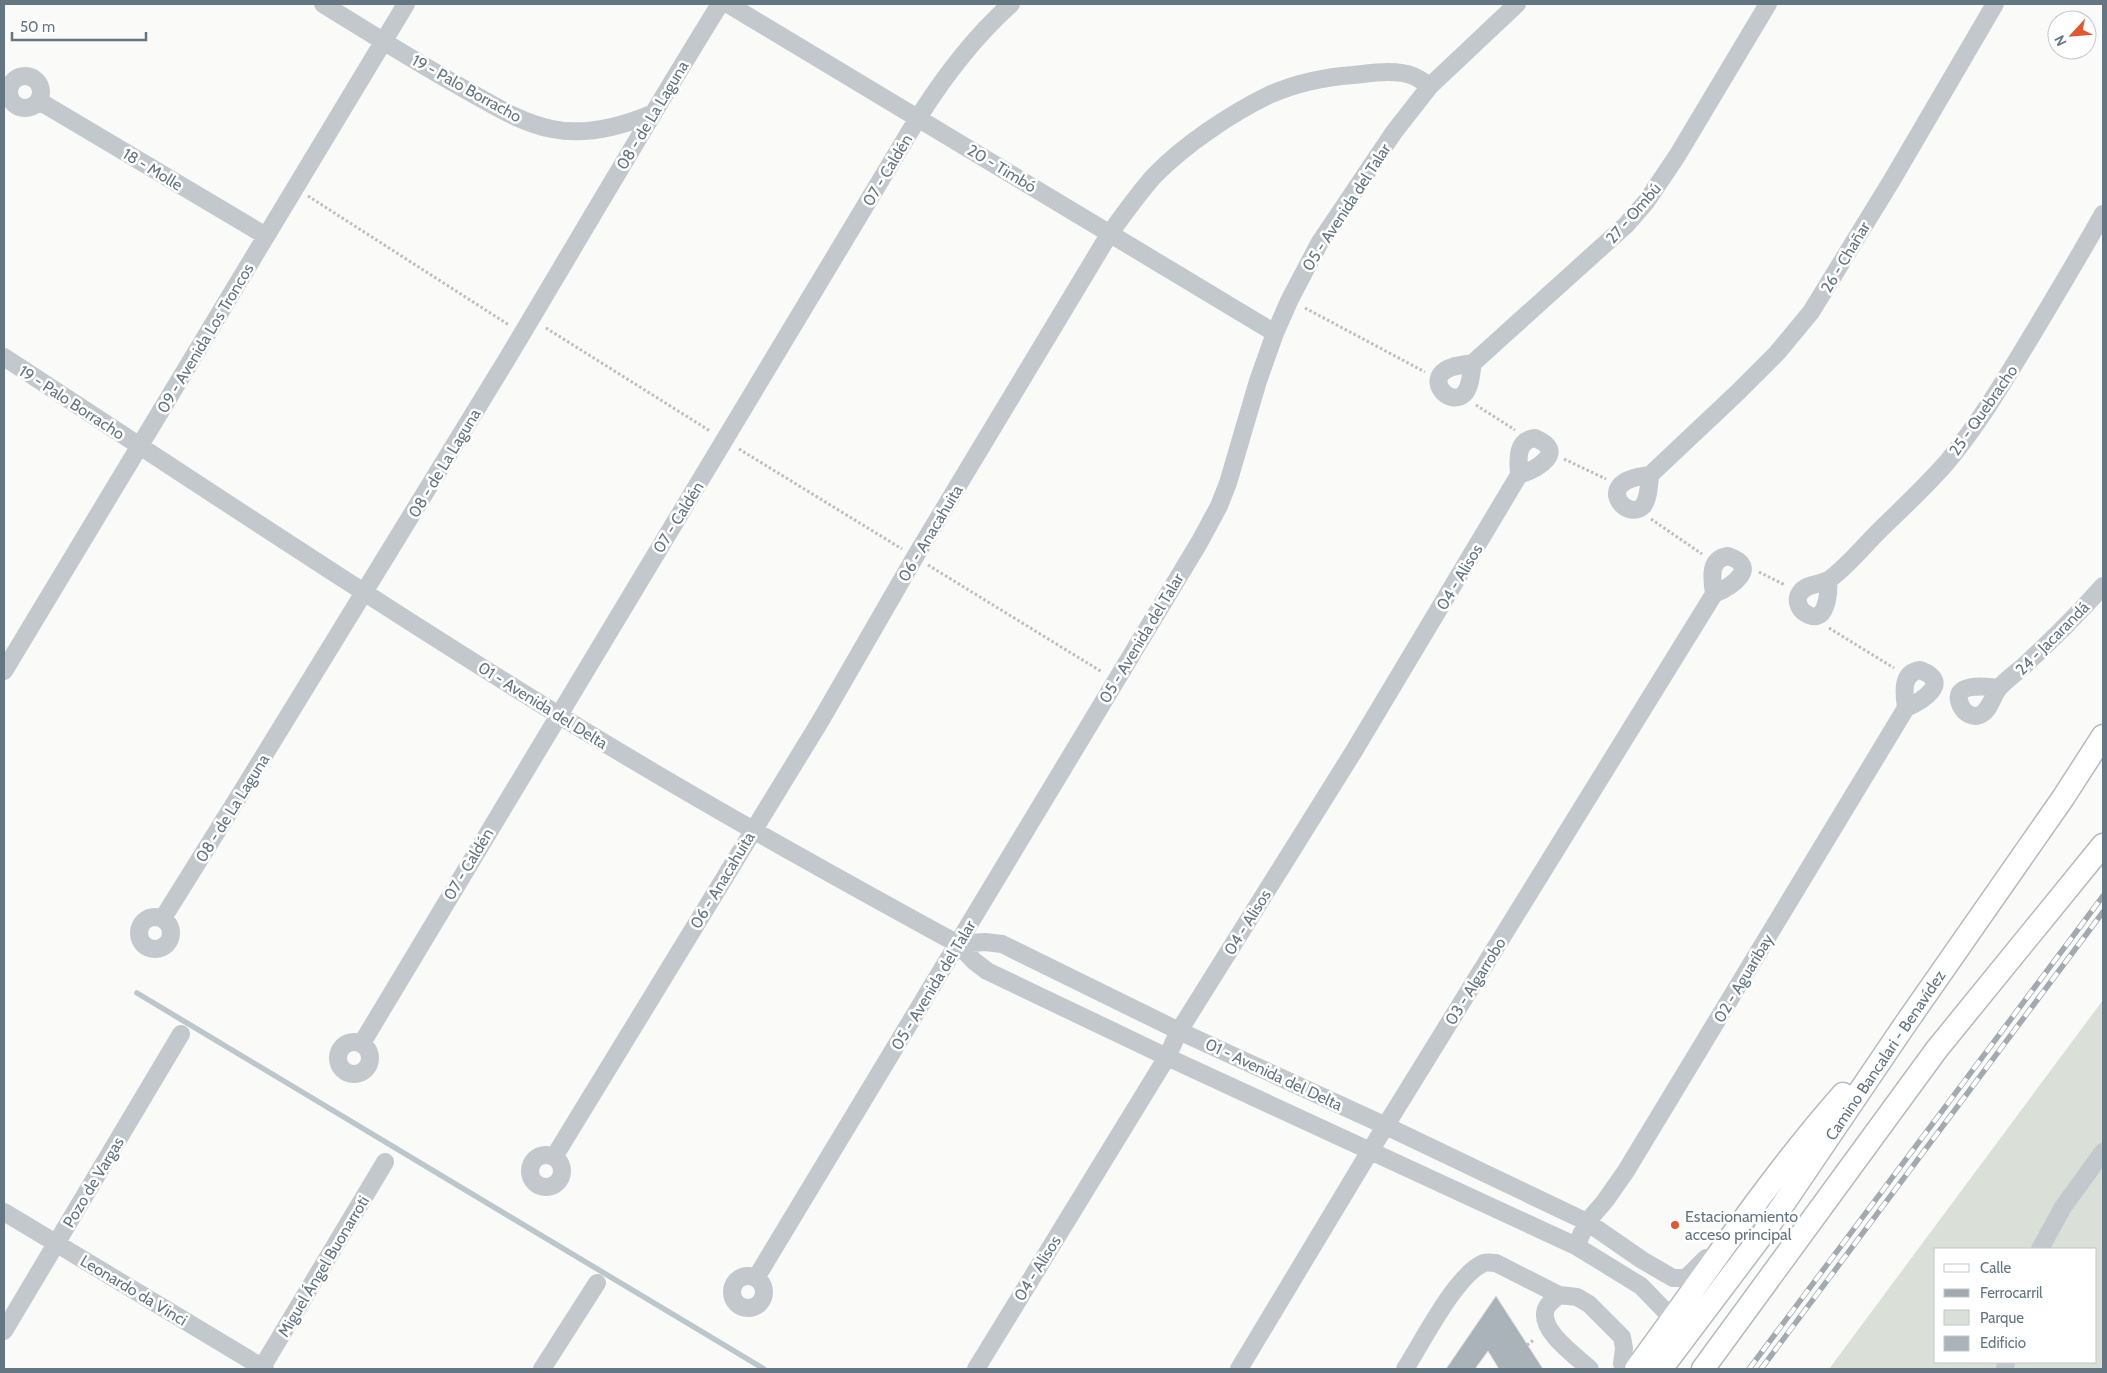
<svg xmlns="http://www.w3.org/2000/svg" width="2107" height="1373" font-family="Cabin,sans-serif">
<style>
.green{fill:#dadfd7;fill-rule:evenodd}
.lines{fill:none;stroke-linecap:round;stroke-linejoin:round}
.stream{stroke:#bbc7cb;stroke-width:5.5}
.building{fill:#aab3b9;stroke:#dcdcda}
.major-casing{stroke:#b5babe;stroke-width:25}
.path{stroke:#bbbfc2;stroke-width:3;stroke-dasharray:2.5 2.5;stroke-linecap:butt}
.minor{stroke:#c3c8cc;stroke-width:18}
.major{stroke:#fff;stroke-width:22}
.rail-casing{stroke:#a2aab0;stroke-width:5.5}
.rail{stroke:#fff;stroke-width:4;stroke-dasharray:11;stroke-linecap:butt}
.poi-dot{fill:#e4572e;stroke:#fff;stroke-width:2}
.labels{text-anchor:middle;stroke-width:5;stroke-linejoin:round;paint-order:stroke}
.street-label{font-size:16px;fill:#657683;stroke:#fff}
.poi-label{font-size:16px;fill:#657683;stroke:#fff;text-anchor:start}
</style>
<rect width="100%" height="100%" fill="#fafaf8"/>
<path class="green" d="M2103 1000V1369H1829ZM1936 1249H2096V1362H1936Z"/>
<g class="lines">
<path class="stream" d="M137 993 764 1369"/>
</g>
<path class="building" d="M1496 1296 1543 1369H1499L1488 1351 1475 1369H1446Z"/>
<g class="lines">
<defs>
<path id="major" d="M1636 1369C1704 1277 1767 1180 1843 1094
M1661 1369 1765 1231 1904 1026 2063 798 2103 736
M1703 1369 1937 1049 2103 845"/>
</defs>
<use href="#major" class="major-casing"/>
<path class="path" d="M308 196 509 325
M1305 308 1425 372
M546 328 710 431
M1476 405 1515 430
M739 449 902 549
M1564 459 1606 479
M1651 519 1702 554
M928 565 1102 672
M1759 572 1785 585
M1829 628 1894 668
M1527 1345 1535 1339"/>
<path class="minor" d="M323 4C370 33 417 63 466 90 493 105 521 123 552 129 586 136 620 127 651 114
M728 4 1275 333
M9 92a16 16 0 1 1 32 0a16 16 0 1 1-32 0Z
M39 101 266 236
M4 357C188 477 370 599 557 714 688 795 823 870 958 944L974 961 987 971 1167 1057 1576 1246 1641 1286 1673 1319
M1473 363 1626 225 1646 202 1677 156 1768 4
M1473 363C1471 372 1471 387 1464 394 1451 406 1430 385 1442 373 1449 365 1464 365 1473 363Z
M1535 438C1568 452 1537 469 1519 475 1518 460 1516 440 1535 438Z
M1650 475 1737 393 1777 353 1811 312 1892 180 1995 4
M1650 475C1649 484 1649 498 1643 506 1631 518 1609 499 1620 486 1626 478 1641 476 1650 475Z
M1728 556C1761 567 1731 587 1714 594 1712 579 1708 559 1728 556Z
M1828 580C1829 593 1827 627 1805 613 1799 609 1795 600 1800 593 1806 583 1821 585 1830 579 1849 565 1867 542 1884 526 1906 505 1928 484 1948 461 1980 422 2006 378 2032 335 2056 295 2080 255 2103 214
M1920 670C1953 682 1922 701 1906 708 1904 693 1901 673 1920 670Z
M4 671 406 4
M1998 688C1986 686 1949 682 1961 706 1964 713 1973 718 1980 715 1991 710 1992 695 2000 687 2008 678 2019 671 2028 662 2054 638 2079 613 2103 586
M139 933a16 16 0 1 1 32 0a16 16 0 1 1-32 0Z
M163 918C278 734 392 549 504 364 576 244 646 123 720 4
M958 944 985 942 1002 944 1179 1031 1386 1126 1587 1222 1642 1260 1673 1278H1686L1706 1258
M338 1058a16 16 0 1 1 32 0a16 16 0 1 1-32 0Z
M362 1043C546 734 734 427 918 118 945 75 973 38 1011 4
M530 1171a16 16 0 1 1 32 0a16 16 0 1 1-32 0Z
M554 1157 821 720 915 557 1110 233C1124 214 1138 194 1154 176 1184 145 1230 114 1269 95 1294 84 1325 77 1353 75 1372 73 1396 69 1413 76 1419 78 1424 83 1430 86
M4 1212 265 1369
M1576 1246 1587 1222 1605 1201 1626 1171 1906 708
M2040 1249 2063 1207 2103 1152
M732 1292a16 16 0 1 1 32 0a16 16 0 1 1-32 0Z
M756 1278 1199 543 1219 506 1228 483 1258 381 1275 333 1290 299 1320 242 1394 132 1430 86 1517 4
M1559 1295C1555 1299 1548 1303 1546 1309 1538 1330 1576 1356 1590 1369
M4 1331 181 1034
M261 1369 385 1162
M542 1369 597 1283
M976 1369 1167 1057 1179 1031 1354 751 1519 475
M1239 1369 1370 1151 1714 594
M1405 1369C1422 1343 1456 1274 1484 1263 1488 1262 1492 1263 1496 1263L1559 1295 1577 1297 1589 1304 1622 1337 1624 1348 1622 1364
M2005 1369 2006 1362"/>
<use href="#major" class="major"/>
<defs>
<path id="rail" d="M1749 1369 2103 896
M1761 1369 2103 912"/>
</defs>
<use href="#rail" class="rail-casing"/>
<use href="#rail" class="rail"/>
</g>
<circle class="poi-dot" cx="1675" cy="1225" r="5"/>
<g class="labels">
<g class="street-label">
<text transform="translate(467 88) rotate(29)" y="6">19 - Palo Borracho</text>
<text transform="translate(652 115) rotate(-59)" y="6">08 - de La Laguna</text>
<text transform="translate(1002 168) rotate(31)" y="6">20 - Timbó</text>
<text transform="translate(153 169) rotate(31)" y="6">18 - Molle</text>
<text transform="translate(887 170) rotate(-59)" y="6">07 - Caldén</text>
<text transform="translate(1346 207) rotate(-57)" y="6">05 - Avenida del Talar</text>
<text transform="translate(1633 213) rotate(-49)" y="6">27 - Ombú</text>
<text transform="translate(1845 257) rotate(-59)" y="6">26 - Chañar</text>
<text transform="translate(205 338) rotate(-59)" y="6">09 - Avenida Los Troncos</text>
<text transform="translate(72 402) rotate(33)" y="6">19 - Palo Borracho</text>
<text transform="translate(1983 410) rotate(-55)" y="6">25 - Quebracho</text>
<text transform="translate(444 463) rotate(-59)" y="6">08 - de La Laguna</text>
<text transform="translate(678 517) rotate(-58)" y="6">07 - Caldén</text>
<text transform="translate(930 533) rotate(-59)" y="6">06 - Anacahuita</text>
<text transform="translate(1459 577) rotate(-59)" y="6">04 - Alisos</text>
<text transform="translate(1141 638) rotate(-59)" y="6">05 - Avenida del Talar</text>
<text transform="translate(2052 638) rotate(-45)" y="6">24 - Jacarandá</text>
<text transform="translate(543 705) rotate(32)" y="6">01 - Avenida del Delta</text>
<text transform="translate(232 808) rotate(-58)" y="6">08 - de La Laguna</text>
<text transform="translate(468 864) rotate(-59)" y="6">07 - Caldén</text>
<text transform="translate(722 880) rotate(-59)" y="6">06 - Anacahuita</text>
<text transform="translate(1247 922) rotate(-58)" y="6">04 - Alisos</text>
<text transform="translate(1743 978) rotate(-59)" y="6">02 - Aguaribay</text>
<text transform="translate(1475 981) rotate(-58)" y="6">03 - Algarrobo</text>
<text transform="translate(933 985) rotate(-59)" y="6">05 - Avenida del Talar</text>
<text transform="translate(1885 1055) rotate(-56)" y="6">Camino Bancalari - Benavídez</text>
<text transform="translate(1274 1074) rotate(25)" y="6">01 - Avenida del Delta</text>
<text transform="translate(93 1182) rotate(-59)" y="6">Pozo de Vargas</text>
<text transform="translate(323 1266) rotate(-59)" y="6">Miguel Ángel Buonarroti</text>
<text transform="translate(1037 1268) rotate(-58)" y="6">04 - Alisos</text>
<text transform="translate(134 1290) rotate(31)" y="6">Leonardo da Vinci</text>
</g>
<g class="poi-label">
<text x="1685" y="1222">Estacionamiento<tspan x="1685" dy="18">acceso principal</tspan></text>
</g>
</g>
<rect width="2107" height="1373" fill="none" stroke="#657683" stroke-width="10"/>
<rect x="1934" y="1248" width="162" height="115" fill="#ffffff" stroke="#c1c8cd"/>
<rect x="1944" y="1264" width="25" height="8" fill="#ffffff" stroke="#c1c8cd"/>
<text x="1980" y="1273" font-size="15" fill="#657683">Calle</text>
<rect x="1944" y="1289" width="25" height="8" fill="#a2aab0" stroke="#c1c8cd"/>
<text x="1980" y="1298" font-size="15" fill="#657683">Ferrocarril</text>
<rect x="1944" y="1310" width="25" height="15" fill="#dadfd7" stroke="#c1c8cd"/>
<text x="1980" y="1323" font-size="15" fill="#657683">Parque</text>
<rect x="1944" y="1336" width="25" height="15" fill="#aab3b9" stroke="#c1c8cd"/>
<text x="1980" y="1348" font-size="15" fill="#657683">Edificio</text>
<g transform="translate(2072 35) rotate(244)"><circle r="24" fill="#ffffff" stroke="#c1c8cd"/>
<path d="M0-4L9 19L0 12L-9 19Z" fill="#e4572e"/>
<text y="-8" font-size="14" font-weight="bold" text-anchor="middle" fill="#657683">N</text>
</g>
<path d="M12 32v8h134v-8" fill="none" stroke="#657683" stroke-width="2.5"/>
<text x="20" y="32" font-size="15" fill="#657683" stroke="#ffffff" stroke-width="4" paint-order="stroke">50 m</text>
</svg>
